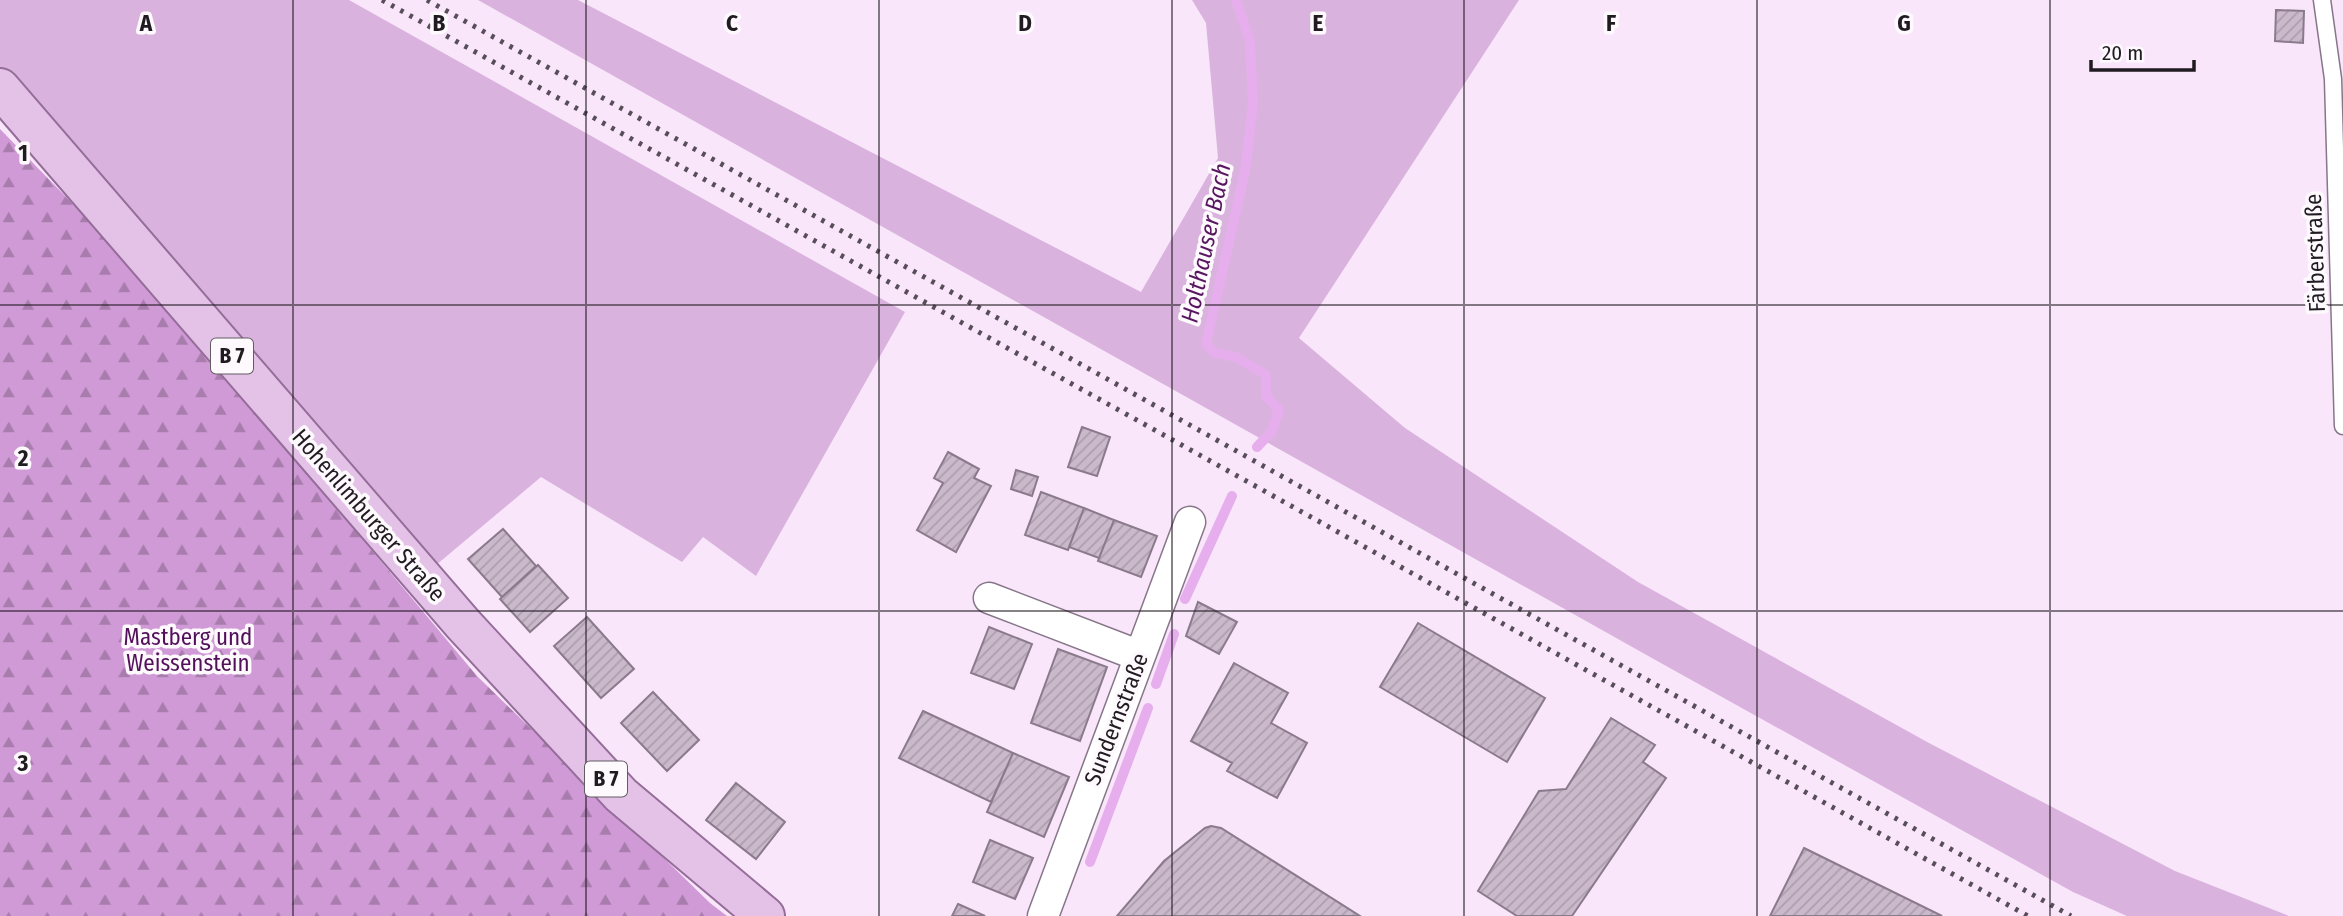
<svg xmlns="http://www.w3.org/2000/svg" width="2343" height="916" font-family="'Fira Sans Condensed',sans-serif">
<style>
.green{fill:#d9b3dd}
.forest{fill:url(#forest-firs)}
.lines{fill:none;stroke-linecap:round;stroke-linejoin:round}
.stream{stroke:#e6aeec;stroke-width:10}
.building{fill:url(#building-hatch);stroke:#8a7a8c;stroke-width:2}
.lane-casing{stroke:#877689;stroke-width:19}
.street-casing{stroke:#877689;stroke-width:33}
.primary-casing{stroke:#946d98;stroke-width:42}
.lane{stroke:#fff;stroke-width:16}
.street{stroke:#fff;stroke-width:30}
.primary{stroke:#e4c2e8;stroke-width:38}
.rail{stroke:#584e59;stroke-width:5;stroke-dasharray:3.5 7;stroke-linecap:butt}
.grid{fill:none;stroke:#201a21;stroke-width:2;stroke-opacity:0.55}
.labels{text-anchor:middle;stroke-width:7;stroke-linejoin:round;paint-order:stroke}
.shield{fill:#fdf9fd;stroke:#625d63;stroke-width:2}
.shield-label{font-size:21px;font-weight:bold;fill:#201a21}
.street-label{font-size:23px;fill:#201a21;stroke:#fdf9fd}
.park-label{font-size:23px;fill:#52105a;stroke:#fdf9fd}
.water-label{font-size:24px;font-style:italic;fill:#57155f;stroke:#fdf9fd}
.grid-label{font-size:23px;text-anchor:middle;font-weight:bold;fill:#201a21;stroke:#fdf9fd;stroke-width:7;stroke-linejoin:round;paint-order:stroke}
</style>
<defs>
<pattern id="forest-firs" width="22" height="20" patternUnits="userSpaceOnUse" patternTransform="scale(1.75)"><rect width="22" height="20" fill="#d09ad6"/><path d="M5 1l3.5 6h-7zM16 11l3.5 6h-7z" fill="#a87dad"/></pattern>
<pattern id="building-hatch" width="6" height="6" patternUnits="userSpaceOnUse" patternTransform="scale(1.75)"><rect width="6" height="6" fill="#cab8cb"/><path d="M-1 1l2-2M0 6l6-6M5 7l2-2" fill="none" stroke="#ad9eae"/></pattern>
</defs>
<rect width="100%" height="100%" fill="#f9e6fb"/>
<path class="green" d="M0 0H349L905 312 756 576 703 537 682 562 541 477 423 576 0 82Z
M478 0H578L1141 292 1218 158 1206 23 1192 0H1519L1299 338 1405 428 1638 582 1929 743 2175 871 2289 916H2127L2073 892 1659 662Z"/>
<path class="forest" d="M0 129 138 271 477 676 710 903 727 916H0Z"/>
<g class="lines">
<path class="stream" d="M1236 0 1250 41 1253 104 1245 171 1206 344 1215 353 1236 357 1266 375V396L1279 410 1272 431 1257 447
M1185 599 1232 496
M1156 684 1174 634
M1090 862 1148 708"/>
</g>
<path class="building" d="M2276 10 2304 11 2303 43 2275 41Z
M1082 427 1110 437 1097 476 1068 467Z
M948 452 979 469 974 478 991 486 956 552 917 530 943 483 934 478Z
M1016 470 1038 477 1032 496 1011 489Z
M1041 492 1084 508 1068 550 1025 535Z
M1084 508 1114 520 1099 558 1069 547Z
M1114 520 1157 536 1141 577 1098 561Z
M503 529 536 566 502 597 468 559Z
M538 565 568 598 530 632 500 599Z
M1198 602 1237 622 1219 654 1186 636Z
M587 617 634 669 601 698 554 646Z
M1418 623 1545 698 1507 762 1380 687Z
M989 627 1032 644 1014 689 971 673Z
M1058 649 1107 667 1080 741 1031 723Z
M1234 663 1288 693 1271 723 1307 743 1277 798 1227 771 1232 763 1191 741Z
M653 692 699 740 667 771 621 723Z
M923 711 1013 753 991 802 899 758Z
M1611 718 1655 745 1643 762 1666 778 1572 916H1517L1478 891 1539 791 1566 789Z
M1013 753 1069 777 1044 837 987 812Z
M736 783 785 822 756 859 706 820Z
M1211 826 1221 828 1360 916H1117L1164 861 1205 828Z
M990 840 1033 858 1015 899 973 882Z
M1804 848 1942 916H1770Z
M958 904 985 916H952Z"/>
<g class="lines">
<defs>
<path id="lane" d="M2322 0 2333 79 2343 426"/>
<path id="street" d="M989 598 1140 656
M1043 916 1190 522"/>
<path id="primary" d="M0 88 463 624 621 795 765 916"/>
</defs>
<use href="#lane" class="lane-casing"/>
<use href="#street" class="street-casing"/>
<use href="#primary" class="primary-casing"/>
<use href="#lane" class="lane"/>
<use href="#street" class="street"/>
<use href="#primary" class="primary"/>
<path class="rail" d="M382 0 2028 916
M427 0 2071 916"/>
</g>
<path class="grid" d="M293 0V916M586 0V916M879 0V916M1172 0V916M1464 0V916M1757 0V916M2050 0V916M0 305H2343M0 611H2343"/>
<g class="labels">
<g class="shield">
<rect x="211" y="338.5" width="42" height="35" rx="5"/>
<rect x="585" y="761.5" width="42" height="35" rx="5"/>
</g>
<g class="shield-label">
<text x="232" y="363">B 7</text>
<text x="606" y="786">B 7</text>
</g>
<g class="street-label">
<text transform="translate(2315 253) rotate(-92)" y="8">Färberstraße</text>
<text transform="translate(369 515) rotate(49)" y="8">Hohenlimburger Straße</text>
<text transform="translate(1116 719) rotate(-69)" y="8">Sundernstraße</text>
</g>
<g class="park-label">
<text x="188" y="645">Mastberg und<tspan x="188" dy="26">Weissenstein</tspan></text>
</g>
<g class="water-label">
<text transform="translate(1206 243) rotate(-78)" y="8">Holthauser Bach</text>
</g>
</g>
<g class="grid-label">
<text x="146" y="31">A</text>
<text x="439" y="31">B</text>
<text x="732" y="31">C</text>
<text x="1025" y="31">D</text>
<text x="1318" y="31">E</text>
<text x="1611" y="31">F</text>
<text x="1904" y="31">G</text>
<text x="23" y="161">1</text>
<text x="23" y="466">2</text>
<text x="23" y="771">3</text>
</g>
<path d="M2091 60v10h103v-10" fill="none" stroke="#201a21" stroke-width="3.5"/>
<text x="2102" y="60" font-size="21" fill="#201a21" stroke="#fdf9fd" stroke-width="5" paint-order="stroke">20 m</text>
</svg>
